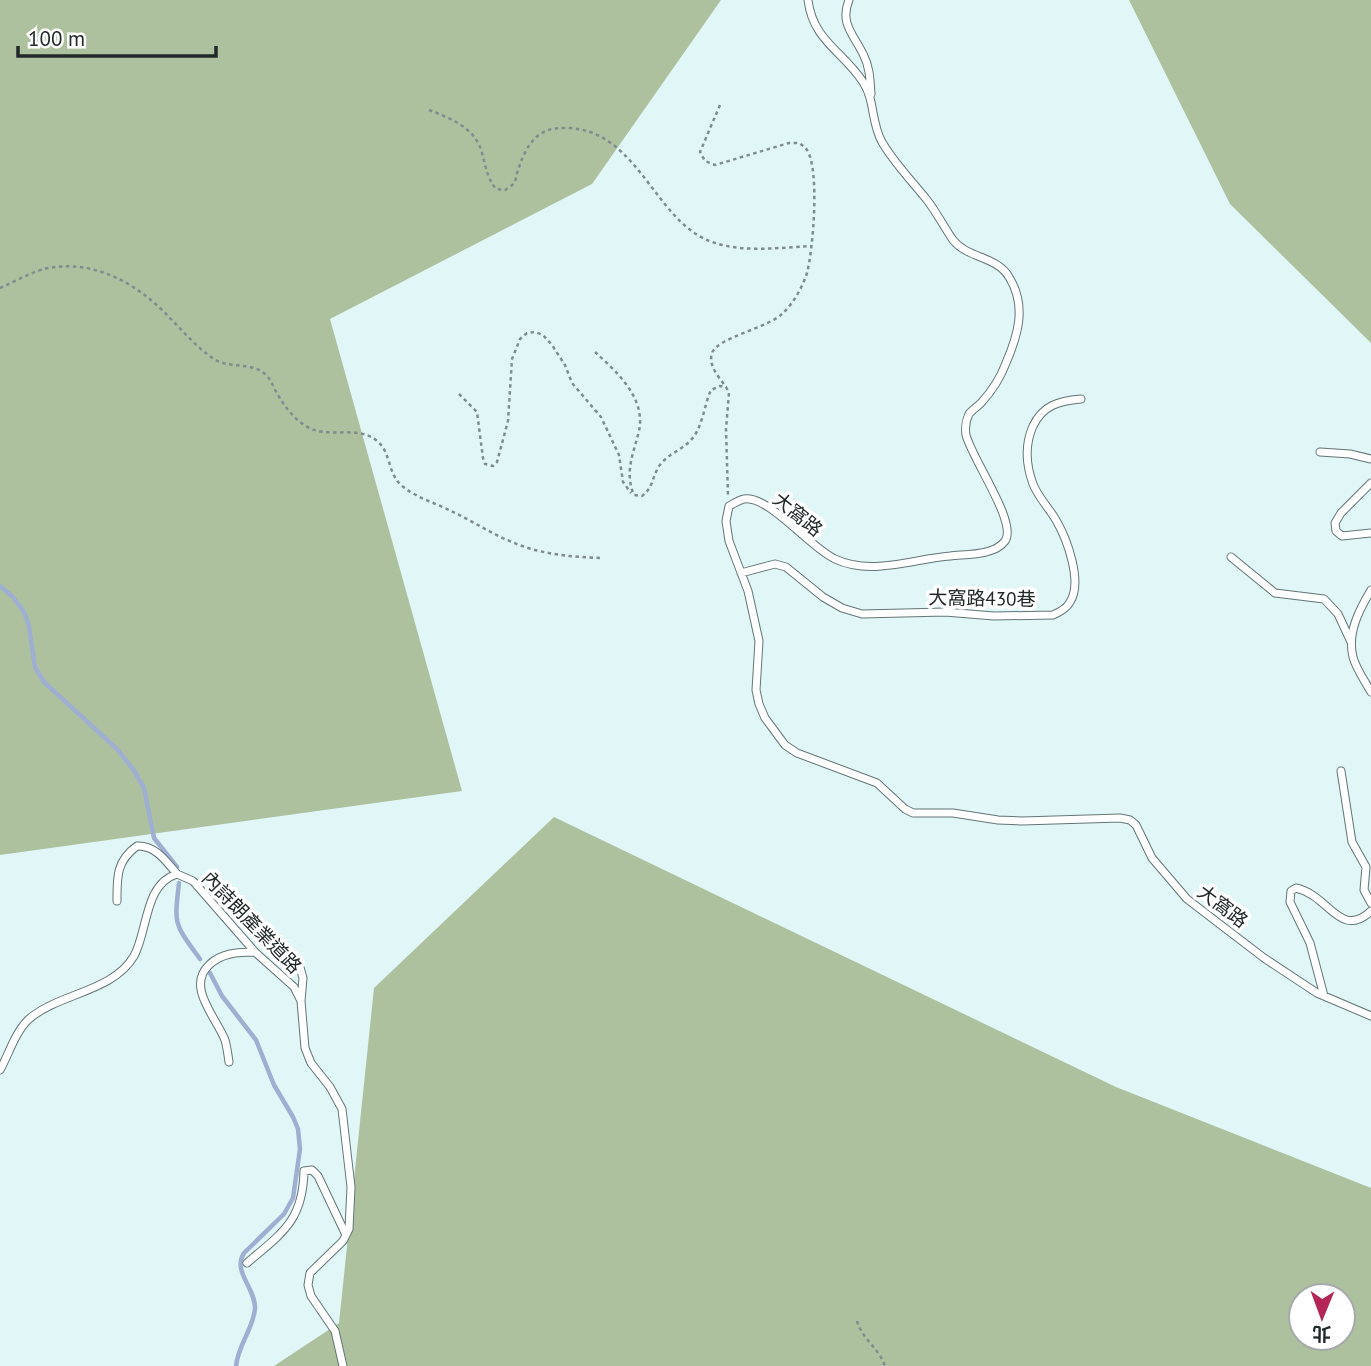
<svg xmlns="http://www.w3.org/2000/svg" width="1371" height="1366" font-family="'PT Sans','Noto Sans TC',sans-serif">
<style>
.forest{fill:#aec19f;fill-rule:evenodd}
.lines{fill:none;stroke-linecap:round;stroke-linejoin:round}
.stream{stroke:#9fafd1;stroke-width:4.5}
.service-casing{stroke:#637576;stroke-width:9}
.path{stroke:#7f8d8e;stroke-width:2.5;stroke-dasharray:3.5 3.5;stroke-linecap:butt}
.service{stroke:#fff;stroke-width:7}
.labels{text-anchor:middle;stroke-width:7;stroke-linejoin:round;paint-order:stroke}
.street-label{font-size:19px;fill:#202828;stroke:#fff}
</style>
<rect width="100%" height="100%" fill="#e1f6f7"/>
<path class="forest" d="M0 0H721L592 184 330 319 462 791 0 855Z
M1129 0H1371V343L1230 204Z
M554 817 1116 1087 1371 1188V1366H274L339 1323 374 988ZM1301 1296H1343V1338H1301Z"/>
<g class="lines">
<path class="stream" d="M0 586 13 597 24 612 29 626 35 667 44 682 117 749 133 769 144 788 154 838 177 867
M179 883C174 926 174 923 200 959
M210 973 222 996 256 1040 274 1085 293 1117 298 1129 300 1149 293 1198 284 1214 244 1253C232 1272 256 1288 255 1309 253 1329 238 1345 236 1366"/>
<defs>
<path id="service" d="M808 0C813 41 843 51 863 82 875 100 871 123 882 142 894 163 912 181 927 200 937 213 944 227 953 240 968 259 997 256 1009 277 1027 306 1018 335 1006 363 1000 379 992 391 981 403 977 407 972 410 969 414 966 420 965 429 966 435 972 459 1018 523 1005 541 994 556 966 554 950 556 913 559 871 576 835 559 810 548 769 495 744 499 739 500 733 504 729 506L726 521 729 541 748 591 759 641 756 690 759 704 765 718 785 745 797 753 877 783 905 809 913 813H953L998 820 1022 821 1120 818 1130 820 1136 825 1152 858 1187 899 1264 958 1317 993 1371 1016
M849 0C839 24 855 36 864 56 870 68 870 81 871 94
M1320 452 1350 454 1371 459
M1371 483 1341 513 1335 523 1336 531 1342 536 1371 533
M1231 557 1275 593 1324 599 1338 614 1351 642
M741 573 775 564 786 567 823 597 842 608 862 614 945 612 994 616 1053 615C1060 612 1067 608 1070 602 1083 582 1067 539 1056 520 1049 508 1038 497 1033 484 1026 465 1025 444 1033 426 1043 405 1059 401 1081 399
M1371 590C1359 610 1347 633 1353 657 1356 669 1365 681 1371 692
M1341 771 1352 842 1366 867 1364 890 1371 903
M117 901C117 878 116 861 137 846 155 845 166 861 177 874
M241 904C260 932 270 946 299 964L303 978 301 1001
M1324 996 1310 943 1290 902 1291 891 1296 888C1329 895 1340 940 1371 911
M229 1062C228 1055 227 1047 225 1040 216 1017 186 987 209 965 221 953 238 952 255 952
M0 1070C9 1054 15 1032 29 1019 59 993 113 992 134 956 148 931 144 884 177 874L193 881 255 952 294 987 301 1001 305 1048 311 1063 330 1087 342 1109 351 1187 349 1229 343 1241 310 1273 308 1285 311 1296 335 1331 343 1366
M247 1263C282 1233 303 1221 304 1171L312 1170 318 1176 346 1235"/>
</defs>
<use href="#service" class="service-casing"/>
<path class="path" d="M720 105 700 152 705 161 715 165 789 143H799C802 145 805 147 807 150 820 170 813 250 807 273 802 288 793 304 782 314 767 328 717 338 712 353 708 366 719 377 726 387
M429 110C450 118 476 128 482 153 486 167 487 178 496 189L505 190C508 188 512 186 514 183 516 180 516 177 517 173 522 158 528 141 542 133 550 128 558 128 567 128 631 129 651 205 696 234 728 255 774 248 811 246
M0 288C14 282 29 273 44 269 87 259 128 278 160 308 178 325 193 345 214 359 231 370 253 360 268 377 272 382 274 389 278 395 285 407 294 419 306 426 327 440 358 424 377 441 390 451 388 471 399 483 414 498 437 503 455 513 474 522 492 534 512 542 539 554 571 557 600 558
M595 352C617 372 646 398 639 431 634 452 624 472 634 495L642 496C653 488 652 478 658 468 665 455 681 451 691 440 703 427 704 405 711 390L720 386 726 387 729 393 726 429 728 496
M459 394 477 412 483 458 485 464 493 466 497 462 508 421 512 359 520 339 527 333 535 332 543 335 552 345 565 365 572 383 601 417 619 455 623 482 631 493
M857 1321C862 1339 879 1348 885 1366"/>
<use href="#service" class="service"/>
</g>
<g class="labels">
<g class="street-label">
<text transform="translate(798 514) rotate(39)" y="7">大窩路</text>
<text transform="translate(982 598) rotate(1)" y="7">大窩路430巷</text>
<text transform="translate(1223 906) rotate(37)" y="7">大窩路</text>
<text transform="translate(252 922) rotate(46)" y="7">內詩朗產業道路</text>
</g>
</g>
<g transform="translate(1322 1317) rotate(181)"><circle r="33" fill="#ffffff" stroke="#a6a9a9" stroke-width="2"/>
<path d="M0-5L12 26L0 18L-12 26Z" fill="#b42558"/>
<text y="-10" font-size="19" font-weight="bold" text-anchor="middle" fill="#202828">北</text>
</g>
<path d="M18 46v10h198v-10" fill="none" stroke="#202828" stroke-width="3.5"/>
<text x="28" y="46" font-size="21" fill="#202828" stroke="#ffffff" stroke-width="5" paint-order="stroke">100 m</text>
</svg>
